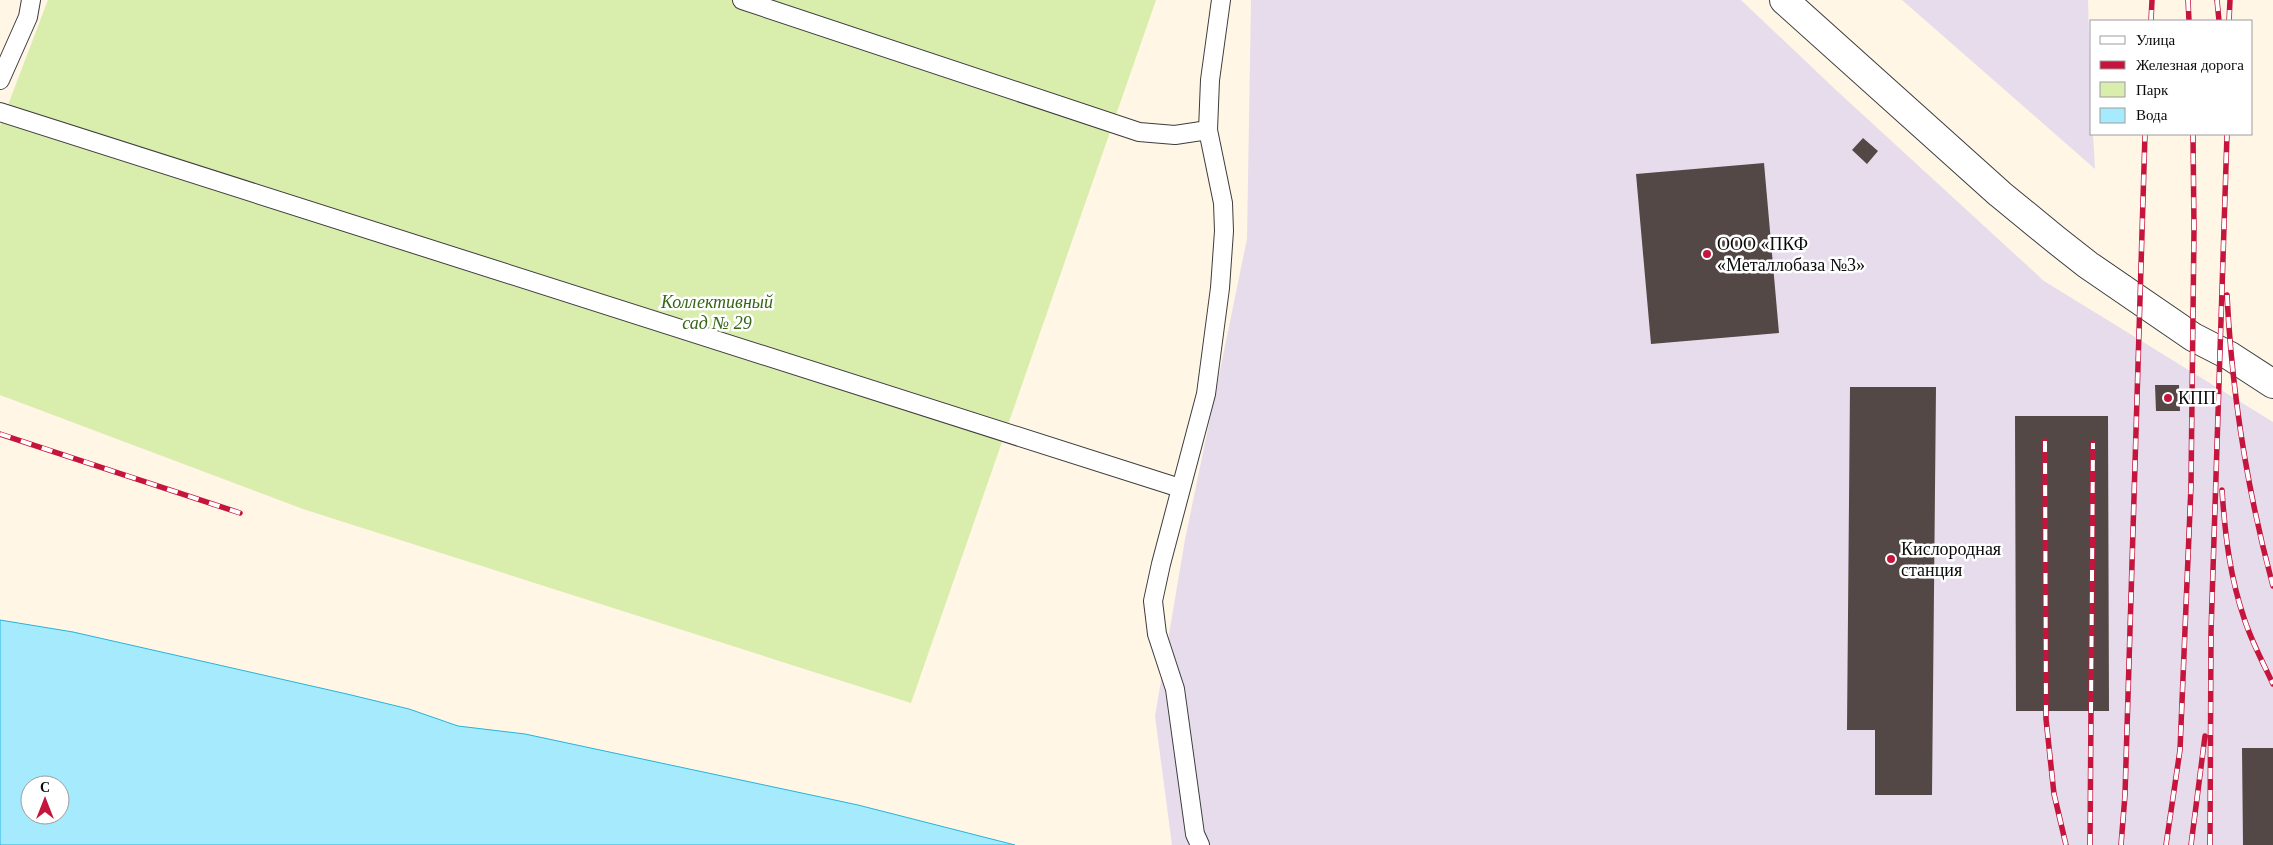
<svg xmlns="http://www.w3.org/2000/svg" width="2273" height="845" font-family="Georgia,serif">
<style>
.industrial{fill:#e6dceb}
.green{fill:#d9edad}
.water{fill:#a5ebfd;stroke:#25b3db;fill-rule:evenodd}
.building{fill:#534845}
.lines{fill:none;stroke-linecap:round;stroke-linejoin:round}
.lane-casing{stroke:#3d3d3d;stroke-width:20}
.street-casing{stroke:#3d3d3d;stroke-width:30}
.lane{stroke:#fff;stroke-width:18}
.street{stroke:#fff;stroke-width:28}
.rail-casing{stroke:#c6153d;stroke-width:5.5}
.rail{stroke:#fff;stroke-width:4;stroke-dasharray:11;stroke-linecap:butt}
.poi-dot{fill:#c6153d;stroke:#fff;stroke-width:2}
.labels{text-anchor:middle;stroke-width:5;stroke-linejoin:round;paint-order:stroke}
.poi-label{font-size:18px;fill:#0a0a0a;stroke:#fff;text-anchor:start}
.park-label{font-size:18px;font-style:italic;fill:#346615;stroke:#fff}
</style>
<rect width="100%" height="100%" fill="#fff6e6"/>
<path class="industrial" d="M1251 0H1741L1837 91 2044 281 2273 422V845H1172L1155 716 1185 540 1247 239Z
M1902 0H2088L2092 134H2093L2095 169Z"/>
<path class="green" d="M48 0H1156L911 703 303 509 0 395V126Z"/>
<path class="water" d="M0 620 73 632 347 694 409 709 458 726 525 734 858 805 1015 845H0ZM30 785H60V815H30Z"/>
<path class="building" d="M1863 138 1878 151 1867 164 1852 150Z
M1764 163 1779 333 1651 344 1636 174Z
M2155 385H2179L2180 411H2156Z
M1850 387H1936L1932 795H1875V730H1847Z
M2015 416H2108L2109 711H2016Z
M2242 748H2273V845H2243Z"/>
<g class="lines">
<defs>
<path id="lane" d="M742 0 1139 132 1175 135 1208 130
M0 80 28 17 31 0
M0 112 1180 488
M1200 845 1195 834 1175 689 1157 634 1153 601 1161 564 1206 394 1220 288 1224 231 1223 203 1208 130 1210 80 1221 0"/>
<path id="street" d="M1784 0 2000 194 2055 239 2088 265 2193 337 2230 356 2273 384"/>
</defs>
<use href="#lane" class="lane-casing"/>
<use href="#street" class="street-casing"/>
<use href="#lane" class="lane"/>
<use href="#street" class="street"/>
<defs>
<path id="rail" d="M2188 0 2189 21
M2217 0 2219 21
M2151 21 2152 0
M2229 21 2230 0
M2227 295C2232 394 2247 490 2273 586
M0 434 240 513
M2045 441 2046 719 2054 794 2066 845
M2222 490C2225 535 2230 578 2245 621 2252 642 2263 663 2273 684
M2090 845 2093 443
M2121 845 2125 795 2145 134
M2166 845 2180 750 2191 486 2194 229 2193 134
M2191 845 2205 736
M2210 845 2211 632 2227 134"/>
</defs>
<use href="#rail" class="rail-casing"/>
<use href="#rail" class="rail"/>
</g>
<g class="poi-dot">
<circle cx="1707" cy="254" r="5"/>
<circle cx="2168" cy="398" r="5"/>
<circle cx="1891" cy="559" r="5"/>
</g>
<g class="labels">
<g class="poi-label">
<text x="1717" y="250">ООО «ПКФ<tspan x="1717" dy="21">«Металлобаза №3»</tspan></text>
<text x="2178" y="404">КПП</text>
<text x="1901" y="555">Кислородная<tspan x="1901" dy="21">станция</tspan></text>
</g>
<g class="park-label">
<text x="717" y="308">Коллективный<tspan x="717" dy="21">сад № 29</tspan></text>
</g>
</g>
<rect x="2090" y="20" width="162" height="115" fill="#ffffff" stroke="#9d9d9d"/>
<rect x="2100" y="36" width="25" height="8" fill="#ffffff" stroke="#9d9d9d"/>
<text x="2136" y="45" font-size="15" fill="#0a0a0a">Улица</text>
<rect x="2100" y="61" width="25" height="8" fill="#c6153d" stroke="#9d9d9d"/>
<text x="2136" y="70" font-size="15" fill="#0a0a0a">Железная дорога</text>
<rect x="2100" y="82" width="25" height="15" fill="#d9edad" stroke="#9d9d9d"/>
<text x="2136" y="95" font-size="15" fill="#0a0a0a">Парк</text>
<rect x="2100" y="108" width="25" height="15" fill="#a5ebfd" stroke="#9d9d9d"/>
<text x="2136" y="120" font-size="15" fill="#0a0a0a">Вода</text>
<g transform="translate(45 800)"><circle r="24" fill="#ffffff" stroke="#9d9d9d"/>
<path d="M0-4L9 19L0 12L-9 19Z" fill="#c6153d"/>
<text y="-8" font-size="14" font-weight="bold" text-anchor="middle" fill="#0a0a0a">С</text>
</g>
</svg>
